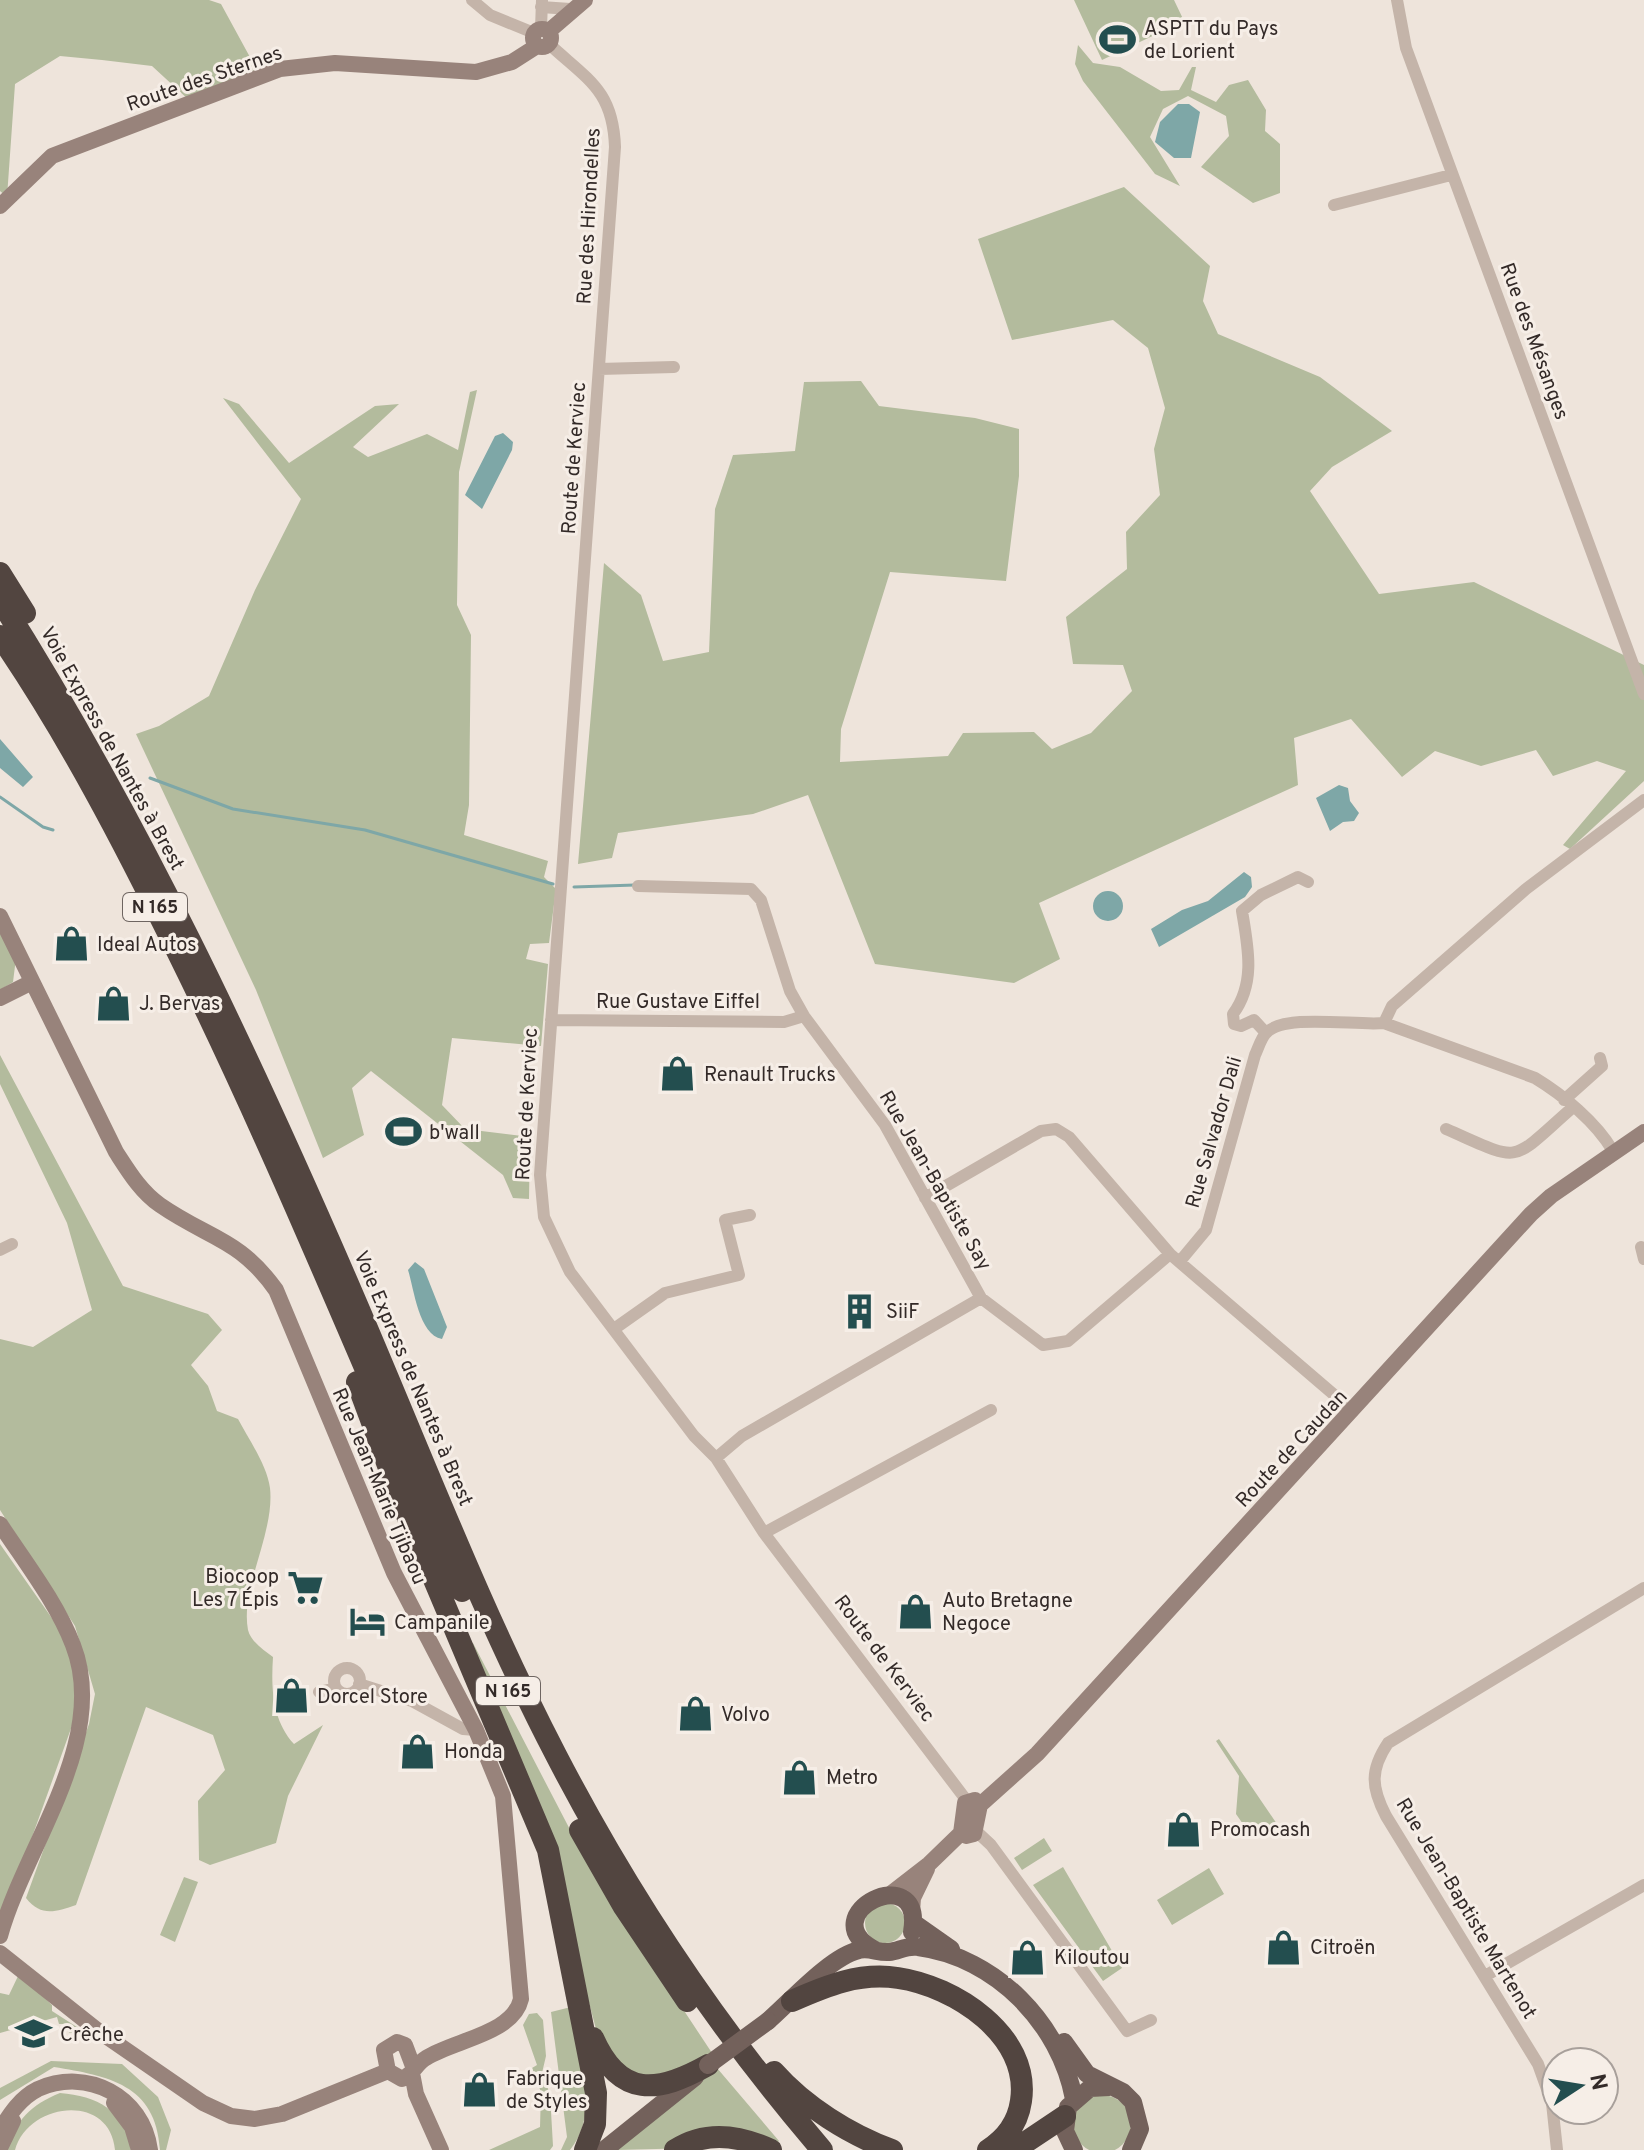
<svg xmlns="http://www.w3.org/2000/svg" width="1644" height="2150" font-family="Overpass,sans-serif">
<style>
.green{fill:#b3bb9d}
.water{fill:#7ea7a7}
.lines{fill:none;stroke-linecap:round;stroke-linejoin:round}
.stream{stroke:#7ea7a7;stroke-width:3}
.street{stroke:#c4b4a9;stroke-width:12}
.secondary{stroke:#98837b;stroke-width:16}
.primary{stroke:#73615b;stroke-width:18}
.highway{stroke:#524540;stroke-width:22}
.primary-bridge{stroke:#73615b;stroke-width:18}
.labels{text-anchor:middle;stroke-width:6;stroke-linejoin:round;paint-order:stroke}
.shield{fill:#f6eee7;stroke:#6e6561;stroke-width:2}
.shield-label{font-size:18px;font-weight:bold;fill:#332a28}
.poi-label{font-size:20px;fill:#332a28;stroke:#f6eee7;text-anchor:start}
.street-label{font-size:20px;fill:#332a28;stroke:#f6eee7}
</style>
<rect width="100%" height="100%" fill="#eee4db"/>
<path class="green" d="M0 0H209L221 4 251 59 280 69 190 101 152 66 102 60 60 56 15 84 7 197 0 191Z
M1074 0H1174L1184 21 1102 60Z
M1078 45 1093 63 1120 67 1161 91 1179 90 1192 67H1196L1191 90 1216 102 1229 85 1248 80 1266 110 1265 131 1280 144V193L1253 203 1201 167 1229 136 1226 116 1188 96 1163 109 1150 137 1180 186 1155 174 1083 81 1075 64Z
M1124 187 1210 266 1203 301 1218 334 1320 377 1392 431 1332 467 1310 491 1379 594 1474 582 1644 665V781L1570 849 1563 845 1626 771 1597 761 1553 776 1536 750 1481 766 1435 751 1402 777 1351 719 1294 738 1298 785 1039 903 1060 959 1014 983 875 964 808 795 753 814 618 833 612 858 578 864 604 563 641 595 663 661 709 652 715 509 733 455 795 451 804 382 861 381 879 406 975 418 1019 429V476L1006 581 890 572 841 729 840 762 948 756 963 733 1034 732 1052 749 1091 733 1132 691 1123 665 1073 664 1066 617 1127 569 1126 532 1160 495 1154 449 1165 408 1148 348 1113 320 1012 340 978 239Z
M477 390 459 472 457 605 471 635 469 805 464 835 548 861 544 877 556 889 549 943 530 944 526 959 548 964 541 1046 452 1038 442 1105 465 1129 530 1137 529 1199 513 1198 503 1175 371 1071 352 1088 364 1135 323 1158 256 990 136 734 159 726 209 696 255 590 301 499 223 398 239 404 289 463 375 406 399 404 353 447 368 457 427 434 458 450 470 392Z
M0 928 16 958 13 982 0 990Z
M0 1055 123 1286 208 1314 222 1330 191 1365 208 1386 217 1411 238 1419C249 1440 267 1465 270 1488 275 1533 240 1588 248 1630 251 1642 264 1650 273 1657 271 1688 272 1720 294 1744L323 1725 288 1796 276 1843 210 1865 199 1860 198 1801 225 1770 213 1735 146 1707 76 1905C55 1912 41 1917 26 1898L89 1724 95 1694 75 1626 0 1510V1339L33 1347 92 1310 67 1223 0 1084Z
M0 1544 56 1624 75 1666 78 1709 9 1901 0 1912Z
M473 1643 591 1870 712 2053 661 2080 628 2074 600 2044 584 1984 469 1646Z
M1219 1739 1277 1824 1252 1837 1236 1814 1239 1776 1216 1741Z
M1044 1838 1052 1851 1022 1870 1014 1858Z
M1063 1867 1122 1968 1103 1981 1033 1885Z
M1209 1868 1224 1894 1172 1925 1157 1900Z
M184 1877 198 1882 175 1942 160 1935Z
M865 1923a20 20 0 1 1 40 0a20 20 0 1 1-40 0Z
M19 1974 52 2005V2011L94 2038 81 2039V2032L69 2033 68 2024H59L57 2017 0 2033V1993L9 1995Z
M571 2007C579 2052 602 2110 570 2150H561L567 2137 551 2012Z
M537 2013 543 2020 546 2056 542 2073 550 2094 553 2146 550 2150H489L540 2127 541 2092 532 2068 537 2065 523 2025 529 2014Z
M51 2061 122 2064 158 2097 171 2130 166 2150H160C156 2084 108 2076 54 2067L0 2100V2088Z
M717 2068 779 2141 775 2146 617 2150C649 2121 682 2094 717 2068Z
M60 2093C97 2096 125 2110 131 2150H115C110 2092 28 2102 15 2150H5C17 2120 30 2105 60 2093Z
M1073 2124a29 29 0 1 1 58 0a29 29 0 1 1-58 0Z"/>
<path class="water" d="M1178 104H1189L1200 112 1191 158H1174L1155 142 1160 122Z
M503 433 513 442 512 450 482 509 465 495 495 436Z
M0 739 33 777 23 787 0 768Z
M1339 785 1348 788 1350 801 1359 813 1354 821 1343 822 1330 831 1316 798Z
M1244 872 1251 877 1252 887 1245 897 1159 947 1151 929 1182 910 1208 901Z
M1093 906a15 15 0 1 1 30 0a15 15 0 1 1-30 0Z
M415 1262 424 1269 447 1327 442 1339C419 1335 414 1289 408 1270Z"/>
<g class="lines">
<path class="stream" d="M150 778 233 809 365 830 553 884
M0 797 43 827 53 830
M574 887 635 885"/>
<path class="street" d="M472 0 490 15 534 33
M1397 0 1406 48 1644 694
M541 7 570 9
M541 29 542 0
M549 44C588 80 613 90 615 147L540 1175 544 1217 570 1272 694 1436 716 1458 764 1533 967 1801
M1334 205 1451 175
M599 369 674 367
M638 886 751 889 761 900 790 991 804 1016 885 1125 981 1298
M551 1020 784 1022 804 1016
M1266 1033 1254 1020 1241 1026 1234 1024 1233 1014C1256 983 1248 947 1242 911L1261 895 1298 877 1308 882
M1564 1100 1602 1066 1600 1058
M1446 1129C1524 1163 1508 1164 1572 1108
M1613 1151C1596 1122 1563 1095 1535 1078L1384 1023 1392 1006 1526 889 1644 800
M925 1198 1041 1131 1056 1129 1069 1137 1170 1254
M1641 1247 1644 1259
M0 1250 12 1244
M1181 1260 1206 1230 1255 1055C1258 1049 1261 1038 1266 1033 1285 1013 1356 1026 1384 1023
M614 1329 665 1293 739 1275 725 1220 750 1215
M716 1458 742 1436 981 1298 1043 1345 1068 1341 1170 1254 1353 1411
M764 1533 991 1410
M334 1681a13 13 0 1 1 26 0a13 13 0 1 1-26 0Z
M359 1684 412 1701 463 1729 476 1730
M319 1692 336 1688
M976 1831 991 1845 1127 2031 1151 2020
M1485 1976 1644 1885
M1557 2150 1552 2103 1538 2064 1386 1816C1371 1787 1370 1770 1388 1743L1644 1588"/>
<path class="secondary" d="M533 38a9 9 0 1 1 18 0a9 9 0 1 1-18 0Z
M549 31 585 0
M0 206 52 156 280 69 335 63 476 72 512 62 537 46
M0 916 116 1152C129 1172 141 1192 160 1205 209 1239 239 1238 276 1290L394 1573 476 1730 503 1796 521 1999C513 2034 454 2040 426 2058 416 2064 413 2074 402 2079L388 2071 384 2050 397 2042 405 2045 414 2069
M0 998 32 982
M0 1524C25 1562 57 1603 73 1645 110 1740 25 1846 0 1936
M980 1805 1037 1754 1531 1214 1551 1196 1644 1132
M961 1833 965 1803 975 1800 980 1805
M961 1833 966 1836 974 1834 980 1805
M889 1895 929 1864 961 1833
M912 1912 913 1898 927 1869
M0 1953 97 2030 203 2103 231 2116 255 2119 282 2114 388 2071
M412 2073 416 2094 441 2150
M114 2103 132 2127 139 2150
M0 2130C10 2114 20 2098 38 2089 87 2067 143 2096 150 2150
M0 2148 13 2121"/>
<path class="primary" d="M914 1923 951 1949
M875 1950C809 1915 925 1857 912 1932
M768 2021C791 2001 830 1957 859 1950 869 1947 878 1953 889 1952 899 1951 907 1945 918 1947 996 1957 1060 2024 1074 2099
M1064 2042 1087 2074 1123 2092 1133 2102 1140 2129 1131 2150
M604 2150 695 2077
M1074 2150 1065 2131 1068 2107 1090 2088 1109 2087"/>
<path class="highway" d="M0 573 25 613
M0 600C139 820 249 1055 352 1293 419 1448 478 1605 556 1755 629 1896 718 2029 822 2150
M0 636C68 735 124 843 177 951 281 1161 367 1378 462 1591
M357 1382 403 1506 548 1850 596 2093 595 2124 585 2150
M580 1830 624 1907 687 2001
M792 2001C826 1986 859 1972 898 1978 954 1986 1031 2035 1021 2101 1018 2122 1007 2138 988 2150
M593 2038C620 2099 658 2093 708 2065
M774 2072C804 2106 850 2135 892 2150
M675 2150C706 2130 739 2135 771 2150
M1014 2150 1065 2116"/>
<path class="primary-bridge" d="M708 2065 768 2021"/>
</g>
<defs>
<symbol id="stadium-bare" viewBox="-9 -9 18 18"><path d="M0-5a6.5 5 0 1 0 0 10a6.5 5 0 1 0 0-10ZM-3.5-1.8h7v3.6h-7Z" fill="#234e4f" stroke="#f6eee7" stroke-width="2.5" paint-order="stroke"/></symbol>
<symbol id="shop-bare" viewBox="-9 -9 18 18"><path d="M-5-2.5h2.3a2.7 3.5 0 0 1 5.4 0H5L5.5 6h-11ZM-1.5-2.5h3a1.5 2.3 0 0 0-3 0Z" fill="#234e4f" stroke="#f6eee7" stroke-width="2.5" paint-order="stroke"/></symbol>
<symbol id="building-bare" viewBox="-9 -9 18 18"><path d="M-4-6H4V6H1V3H-1V6H-4ZM-2.5-4.3h1.7v1.8h-1.7ZM.8-4.3h1.7v1.8H.8ZM-2.5-1h1.7V.8h-1.7ZM.8-1h1.7V.8H.8Z" fill="#234e4f" stroke="#f6eee7" stroke-width="2.5" paint-order="stroke"/></symbol>
<symbol id="supermarket-bare" viewBox="-9 -9 18 18"><path d="M-6-5.5h2.5l.6 2H6L4.5 2H-2.5L-4.4-4H-6ZM-1.5 3.2a1.3 1.3 0 1 0 .1 0ZM3 3.2a1.3 1.3 0 1 0 .1 0Z" fill="#234e4f" stroke="#f6eee7" stroke-width="2.5" paint-order="stroke"/></symbol>
<symbol id="hotel-bare" viewBox="-9 -9 18 18"><path d="M-6-4.5h1.5V1H6V5H4.5V3h-9V5H-6ZM-4 0a1.8 1.8 0 1 1 3.6 0ZM.5 0V-2.5h3Q6-2.5 6 0Z" fill="#234e4f" stroke="#f6eee7" stroke-width="2.5" paint-order="stroke"/></symbol>
<symbol id="school-bare" viewBox="-9 -9 18 18"><path d="M0-5L7-2L0 1L-7-2ZM-4 1L0 2.5L4 1V4Q0 6-4 4Z" fill="#234e4f" stroke="#f6eee7" stroke-width="2.5" paint-order="stroke"/></symbol>
</defs>
<g fill-rule="evenodd">
<use href="#stadium-bare" x="1092" y="14" width="51" height="51"/>
<use href="#shop-bare" x="46" y="918" width="51" height="51"/>
<use href="#shop-bare" x="88" y="978" width="51" height="51"/>
<use href="#shop-bare" x="652" y="1048" width="51" height="51"/>
<use href="#stadium-bare" x="378" y="1106" width="51" height="51"/>
<use href="#building-bare" x="834" y="1286" width="51" height="51"/>
<use href="#supermarket-bare" x="280" y="1562" width="51" height="51"/>
<use href="#shop-bare" x="890" y="1586" width="51" height="51"/>
<use href="#hotel-bare" x="342" y="1596" width="51" height="51"/>
<use href="#shop-bare" x="266" y="1670" width="51" height="51"/>
<use href="#shop-bare" x="670" y="1688" width="51" height="51"/>
<use href="#shop-bare" x="392" y="1726" width="51" height="51"/>
<use href="#shop-bare" x="774" y="1752" width="51" height="51"/>
<use href="#shop-bare" x="1158" y="1804" width="51" height="51"/>
<use href="#shop-bare" x="1258" y="1922" width="51" height="51"/>
<use href="#shop-bare" x="1002" y="1932" width="51" height="51"/>
<use href="#school-bare" x="8" y="2008" width="51" height="51"/>
<use href="#shop-bare" x="454" y="2064" width="51" height="51"/>
</g>
<g class="labels">
<g class="shield">
<rect x="123" y="893" width="64" height="28" rx="6"/>
<rect x="476" y="1677" width="64" height="28" rx="6"/>
</g>
<g class="shield-label">
<text x="155" y="913">N 165</text>
<text x="508" y="1697">N 165</text>
</g>
<g class="poi-label">
<text x="1144" y="35">ASPTT du Pays<tspan x="1144" dy="23">de Lorient</tspan></text>
<text x="97" y="951">Ideal Autos</text>
<text x="139" y="1010">J. Bervas</text>
<text x="704" y="1081">Renault Trucks</text>
<text x="429" y="1139">b'wall</text>
<text x="886" y="1318">SiiF</text>
<text x="279" y="1583" text-anchor="end">Biocoop<tspan x="279" dy="23">Les 7 Épis</tspan></text>
<text x="942" y="1607">Auto Bretagne<tspan x="942" dy="23">Negoce</tspan></text>
<text x="394" y="1629">Campanile</text>
<text x="317" y="1703">Dorcel Store</text>
<text x="721" y="1721">Volvo</text>
<text x="444" y="1758">Honda</text>
<text x="826" y="1784">Metro</text>
<text x="1210" y="1836">Promocash</text>
<text x="1310" y="1954">Citroën</text>
<text x="1054" y="1964">Kiloutou</text>
<text x="60" y="2041">Crêche</text>
<text x="506" y="2085">Fabrique<tspan x="506" dy="23">de Styles</tspan></text>
</g>
<g class="street-label">
<text transform="translate(204 78) rotate(-19)" y="7">Route des Sternes</text>
<text transform="translate(588 216) rotate(-87)" y="7">Rue des Hirondelles</text>
<text transform="translate(1535 341) rotate(70)" y="7">Rue des Mésanges</text>
<text transform="translate(573 458) rotate(-86)" y="7">Route de Kerviec</text>
<text transform="translate(113 748) rotate(61)" y="7">Voie Express de Nantes à Brest</text>
<text x="678" y="1008">Rue Gustave Eiffel</text>
<text transform="translate(526 1104) rotate(-87)" y="7">Route de Kerviec</text>
<text transform="translate(1213 1132) rotate(-74)" y="7">Rue Salvador Dali</text>
<text transform="translate(936 1180) rotate(60)" y="7">Rue Jean-Baptiste Say</text>
<text transform="translate(414 1378) rotate(67)" y="7">Voie Express de Nantes à Brest</text>
<text transform="translate(1291 1448) rotate(-47)" y="7">Route de Caudan</text>
<text transform="translate(380 1486) rotate(67)" y="7">Rue Jean-Marie Tjibaou</text>
<text transform="translate(885 1658) rotate(53)" y="7">Route de Kerviec</text>
<text transform="translate(1467 1908) rotate(59)" y="7">Rue Jean-Baptiste Martenot</text>
</g>
</g>
<g transform="translate(1580 2086) rotate(78)"><circle r="38" fill="#f6eee7" stroke="#a8a09b" stroke-width="2"/>
<path d="M0-6L14 30L0 20L-14 30Z" fill="#234e4f"/>
<text y="-12" font-size="22" font-weight="bold" text-anchor="middle" fill="#332a28">N</text>
</g>
</svg>
